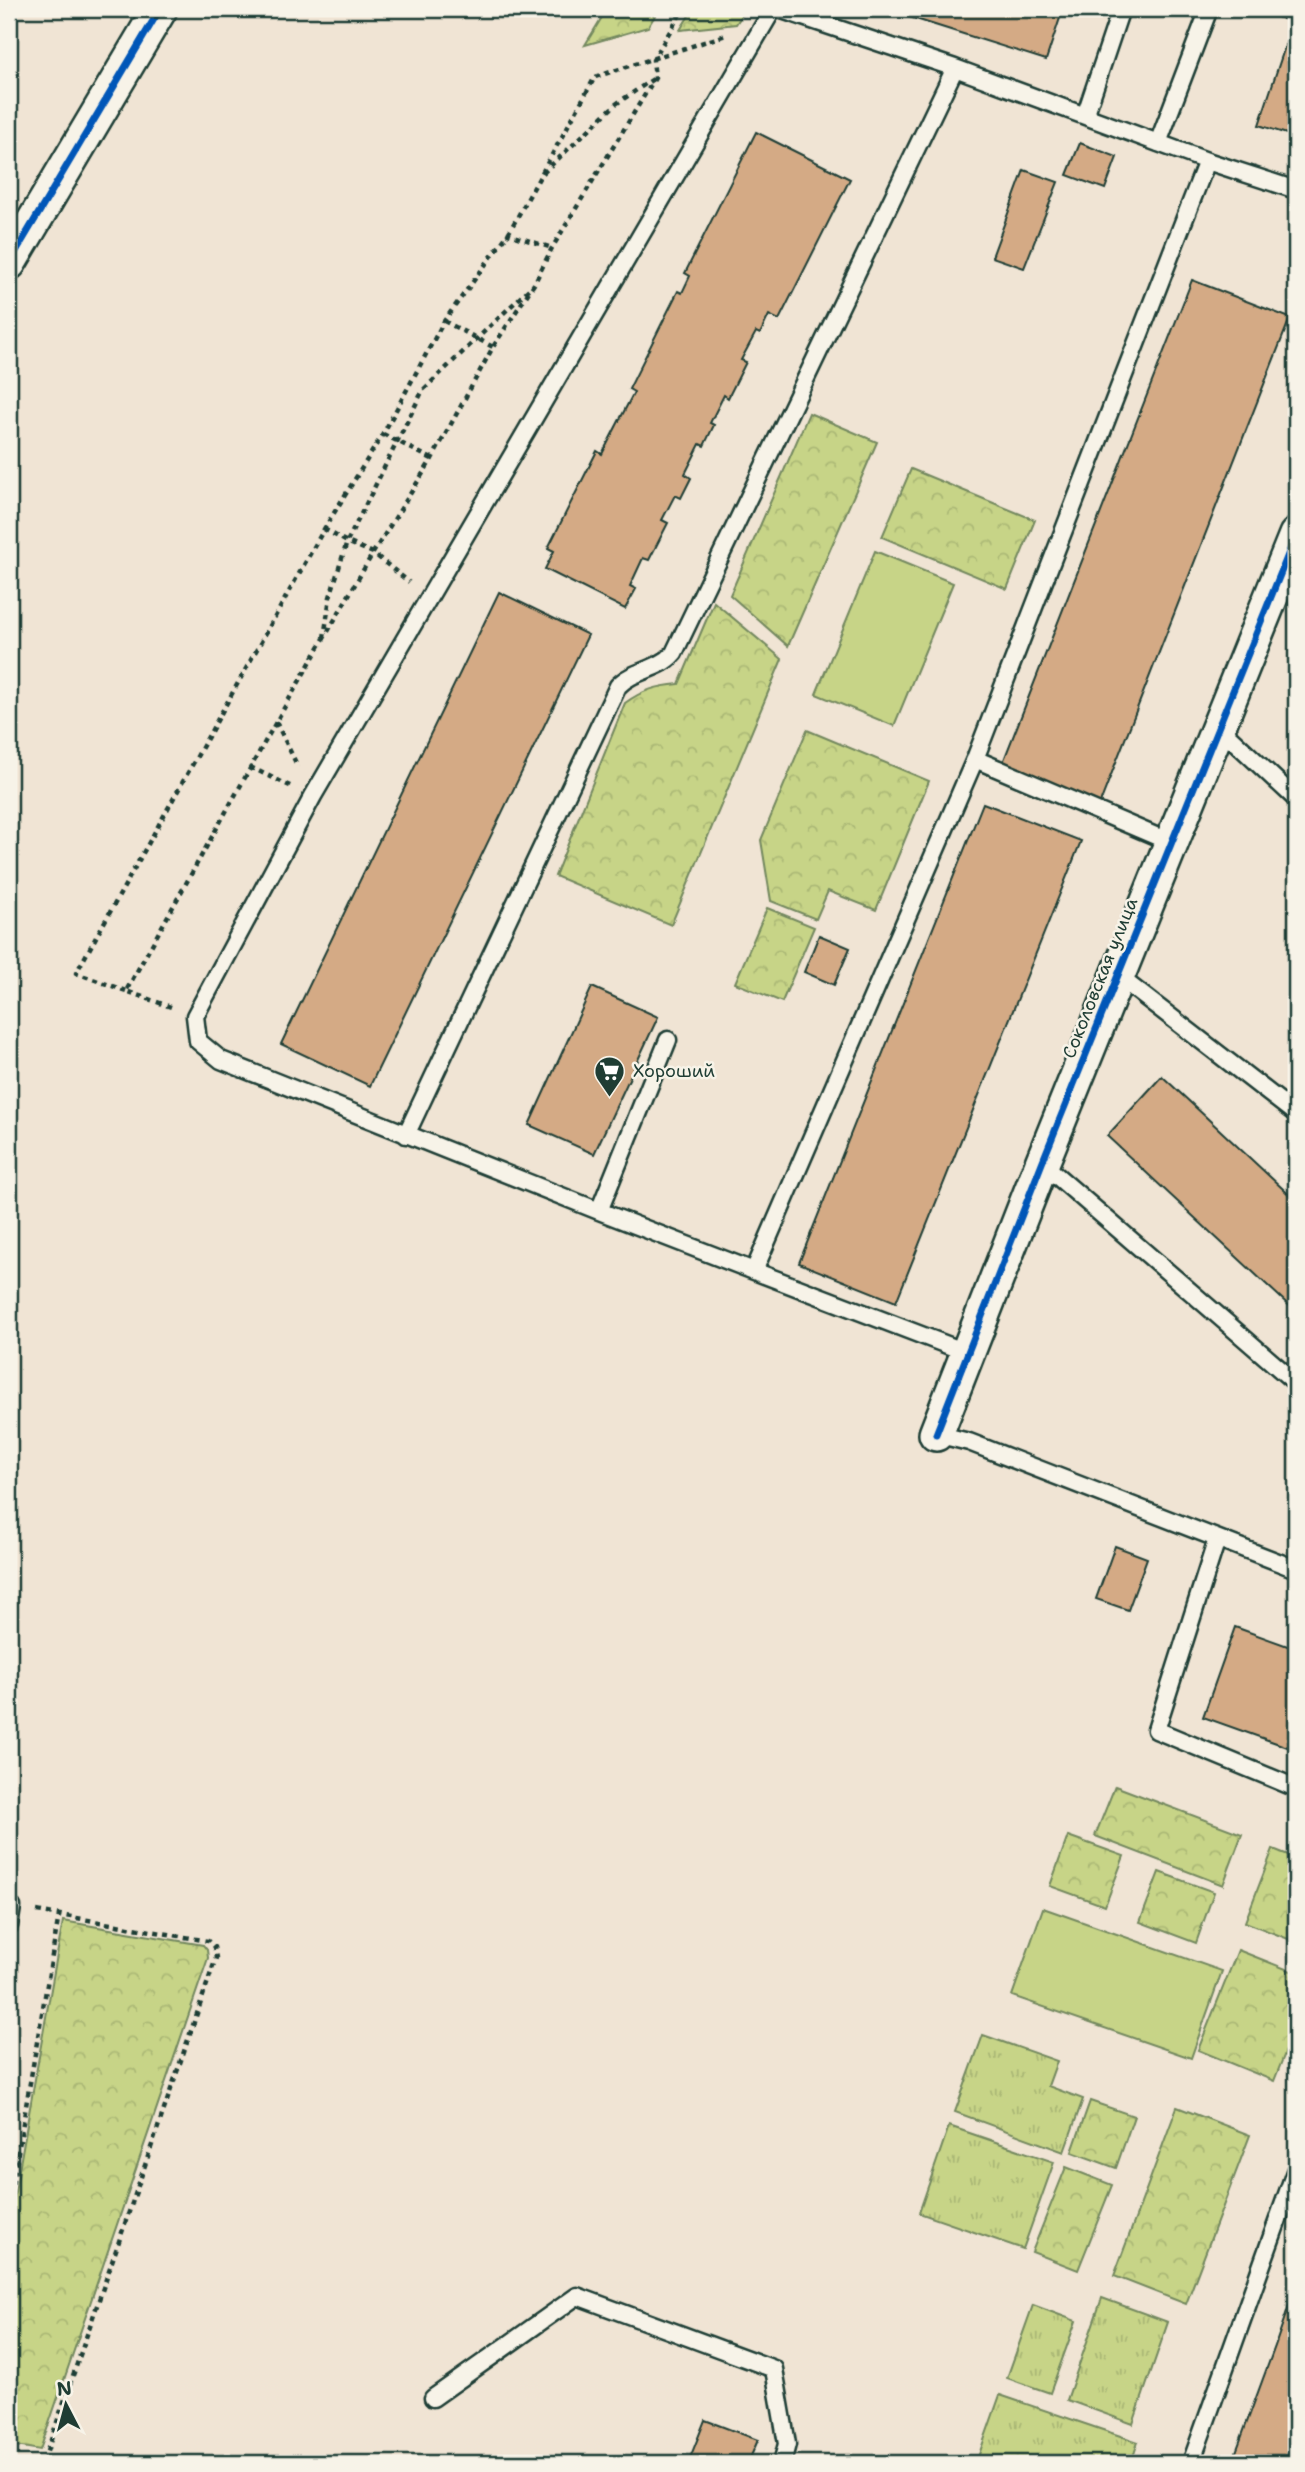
<svg xmlns="http://www.w3.org/2000/svg" width="1305" height="2472" font-family="'Shantell Sans',sans-serif">
<style>
.grass{fill:url(#grass-tufts);stroke:#73885e;stroke-width:2}
.forest{fill:url(#forest-crowns);stroke:#73885e;stroke-width:2}
.pitch{fill:#c7d487;stroke:#73885e;stroke-width:2}
.building{fill:#d4aa85;stroke:#1f3d34;stroke-width:2}
.lines{fill:none;stroke-linecap:round;stroke-linejoin:round}
.lane-casing{stroke:#1f3d34;stroke-width:21}
.street-casing{stroke:#1f3d34;stroke-width:38}
.path{stroke:#1f3d34;stroke-width:4.5;stroke-dasharray:5 5;stroke-linecap:butt}
.lane{stroke:#f7f3e8;stroke-width:16}
.street{stroke:#f7f3e8;stroke-width:33}
.cycleway-casing{stroke:#f7f3e8;stroke-width:11}
.cycleway{stroke:#0057b8;stroke-width:7}
.labels{text-anchor:middle;stroke-width:5;stroke-linejoin:round;paint-order:stroke}
.street-label{font-size:18px;fill:#1f3d34;stroke:#f7f3e8}
.poi-label{font-size:18px;fill:#1f3d34;stroke:#f7f3e8;text-anchor:start}
</style>
<defs>
<pattern id="grass-tufts" width="24" height="20" patternUnits="userSpaceOnUse" patternTransform="scale(1.75)"><rect width="24" height="20" fill="#c7d487"/><path d="M3 7l-1-3M5 7V3M7 7l1-3M15 17l-1-3M17 17v-4M19 17l1-3" fill="none" stroke="#aab775"/></pattern>
<pattern id="forest-crowns" width="20" height="18" patternUnits="userSpaceOnUse" patternTransform="scale(1.75)"><rect width="20" height="18" fill="#c7d487"/><path d="M2 6a3 3 0 1 1 6 0M12 15a3 3 0 1 1 6 0" fill="none" stroke="#aab775"/></pattern>
</defs>
<rect width="100%" height="100%" fill="#f0e4d4"/>
<filter id="ink" filterUnits="userSpaceOnUse"><feTurbulence type="fractalNoise" baseFrequency=".0143" numOctaves="2"/><feDisplacementMap in="SourceGraphic" scale="14" xChannelSelector="R" yChannelSelector="G"/><feConvolveMatrix kernelMatrix="1 2 1 2 8 2 1 2 1" color-interpolation-filters="sRGB"/></filter>
<g filter="url(#ink)">
<path class="grass" d="M983 2035 1057 2061 1048 2086 1083 2099 1064 2152 955 2112Z
M949 2126 1054 2162 1023 2249 919 2213Z
M1102 2298 1168 2322 1133 2424 1067 2400Z
M1033 2305 1076 2321 1050 2393 1007 2378Z
M1000 2395 1138 2442 1131 2463H976Z"/>
<path class="forest" d="M607 9H659L648 27 585 45Z
M693 9H746L736 24 680 30Z
M809 413 877 442 788 646 730 595Z
M911 469 1035 520 1007 589 882 537Z
M714 602 782 659 671 925 555 876 625 703C643 690 657 686 679 684Z
M807 730 929 781 876 910 828 891 816 919 771 901 761 840Z
M767 908 814 927 782 1002 735 983Z
M1115 1786 1242 1834 1223 1885 1095 1836Z
M1068 1836 1124 1856 1105 1906 1050 1886Z
M1273 1849 1296 1858V1942L1245 1922Z
M1159 1872 1214 1892 1196 1943 1140 1922Z
M63 1921 203 1945 207 1950 208 1958 40 2450 9 2445V2226Z
M1238 1950 1296 1973V2025L1274 2081 1198 2050Z
M1090 2101 1134 2116 1116 2168 1072 2152Z
M1177 2107 1250 2135 1186 2304 1114 2276Z
M1066 2167 1112 2185 1078 2270 1032 2252Z"/>
<path class="pitch" d="M875 551 953 583 894 726 816 694Z
M1043 1908 1222 1971 1191 2058 1012 1996Z"/>
<path class="building" d="M902 9H1063L1046 60 900 14Z
M1276 9H1296V137L1259 125 1293 22 1274 16Z
M756 132 850 179 779 320 769 315 760 334 756 332 741 360 746 362 728 398 724 395 710 423 714 425 704 446 700 444 685 474 691 478 681 498 675 495 662 520 668 523 649 560 643 558 630 586 636 589 625 609 545 569 554 551 548 548 597 451 602 454 634 392 629 389 678 291 682 293 690 276 685 273Z
M1080 143 1117 157 1105 189 1067 175Z
M1024 170 1058 182 1024 268 992 257Z
M1192 280 1290 318 1100 803 1002 765Z
M499 592 588 635 370 1086 281 1044Z
M983 803 1081 841 896 1302 799 1263Z
M819 935 850 948 834 985 804 972Z
M592 987 658 1017 594 1154 529 1125Z
M1162 1076 1296 1201V1312L1107 1136Z
M1115 1546 1147 1558 1128 1610 1096 1599Z
M1235 1627 1296 1649V1750L1203 1717Z
M1296 2285V2463H1232L1275 2346Z
M705 2420 758 2440 748 2463H688Z"/>
<g class="lines">
<defs>
<path id="lane" d="M779 9 955 68 1207 161 1296 190
M1085 116 1121 9
M1158 143 1209 9
M1218 726 1296 799
M975 759 1172 843
M1118 976 1296 1114
M406 1135 618 686C634 669 659 671 674 653L955 68
M1042 1163 1296 1383
M599 1211 668 1040
M754 1271 599 1211 221 1060 198 1041 195 1016 313 796 773 9
M968 1353 754 1271 975 759 1207 161
M936 1434 969 1442 1296 1569
M1217 1539 1156 1730 1296 1788
M9 1926 12 1907
M433 2398 577 2296 774 2369 787 2444 782 2463
M1191 2463 1296 2169"/>
<path id="street" d="M9 263 160 9
M936 1434 1042 1163 1296 535"/>
</defs>
<use href="#lane" class="lane-casing"/>
<use href="#street" class="street-casing"/>
<path class="path" d="M543 173 616 104 653 79
M509 232 508 234 552 248
M444 321 493 347
M383 434 432 459
M324 529 347 542 373 553 409 582
M324 638 330 597 347 542 423 390 529 289
M276 722 298 767
M250 767 290 786
M126 991 76 973 324 529 383 434 444 321 508 234 595 77 726 35
M171 1007 126 991 276 722 373 553 432 459 493 347 534 284 552 248 655 78 653 60 683 9
M37 1911 208 1941 214 1947 216 1958 43 2463
M9 2204 59 1915"/>
<use href="#lane" class="lane"/>
<use href="#street" class="street"/>
<defs>
<path id="cycleway" d="M9 263 160 9
M936 1434 1042 1163 1296 535"/>
</defs>
<use href="#cycleway" class="cycleway-casing"/>
<use href="#cycleway" class="cycleway"/>
</g>
</g>
<defs>
<symbol id="supermarket-pin" viewBox="-11 -11 22 30"><path d="M0 17L-7.5 6A9.5 9.5 0 1 1 7.5 6Z" fill="#1f3d34" stroke="#f7f3e8"/><path d="M-6-5.5h2.5l.6 2H6L4.5 2H-2.5L-4.4-4H-6ZM-1.5 3.2a1.3 1.3 0 1 0 .1 0ZM3 3.2a1.3 1.3 0 1 0 .1 0Z" fill="#fff"/></symbol>
</defs>
<g fill-rule="evenodd">
<use href="#supermarket-pin" x="592" y="1054" width="35" height="47"/>
</g>
<g class="labels">
<g class="street-label">
<text transform="translate(1100 978) rotate(-68)" y="6">Соколовская улица</text>
</g>
<g class="poi-label">
<text x="633" y="1077">Хороший</text>
</g>
</g>
<rect width="1305" height="2472" fill="none" stroke="#f7f3e8" stroke-width="35"/>
<rect x="18" y="18" width="1270" height="2437" fill="none" stroke="#1f3d34" stroke-width="2.5" filter="url(#ink)"/>
<g transform="translate(66 2405) rotate(354)" stroke="#f7f3e8" stroke-width="5" paint-order="stroke">
<path d="M0-5L12 26L0 18L-12 26Z" fill="#1f3d34"/>
<text y="-10" font-size="19" font-weight="bold" text-anchor="middle" fill="#1f3d34">N</text>
</g>
</svg>
